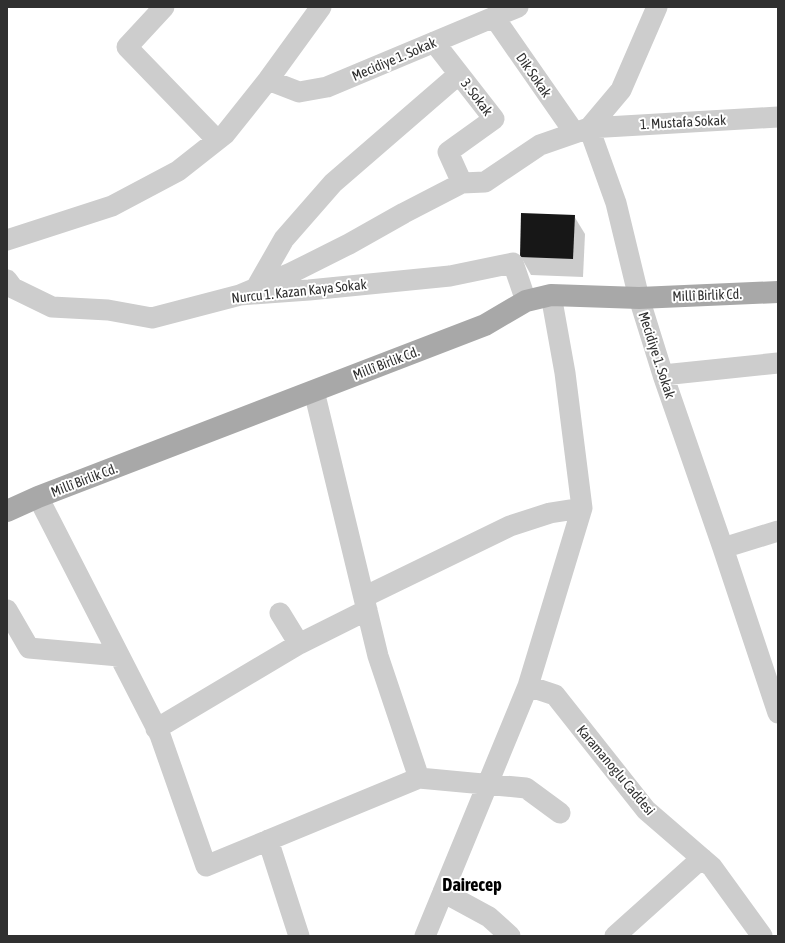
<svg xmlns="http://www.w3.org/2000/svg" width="785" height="943" font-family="'Asap Condensed',sans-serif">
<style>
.shadow{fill:#0003}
.building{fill:#171717}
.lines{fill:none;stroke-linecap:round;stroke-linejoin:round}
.minor{stroke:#cdcdcd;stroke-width:21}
.primary{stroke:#a8a8a8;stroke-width:22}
.labels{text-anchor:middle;stroke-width:4;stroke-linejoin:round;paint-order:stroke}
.street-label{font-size:14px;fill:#303030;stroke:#fff}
.district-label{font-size:18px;font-weight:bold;fill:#000;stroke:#fff}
</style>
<rect width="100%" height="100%" fill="#fff"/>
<path class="shadow" d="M574 216 585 234 583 277 531 275 521 257Z"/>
<path class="building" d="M521 213 575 215 573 259 520 257Z"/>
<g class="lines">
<path class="minor" d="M164 7 127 47 217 140
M657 7 621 90 589 128 616 203 639 298 663 375 723 548 778 713
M494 17 574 132
M434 42 494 119 448 152 462 183
M268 80 299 92 327 87 518 7
M7 240 112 206 178 171 225 134 268 80 321 7
M7 280 13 288 52 307 108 310 152 318 240 295 309 290 450 276 513 263 526 301
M256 288 284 239 333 183 459 74
M240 295 291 273 349 244 404 213 462 183 485 182 540 145 589 128 778 117
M663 375 778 363
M314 391 378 656 419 778
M38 497 160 735 206 866 419 778 526 788 560 813
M723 548 778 531
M364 597 510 526 550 513 582 508
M7 610 29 648 119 656
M280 613 299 644
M528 686 555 695 646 810 712 867 762 936
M156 729 299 644 367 610
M268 840 299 936
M443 892 489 917 510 936
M425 936 528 686 582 508 565 373 551 295
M615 936 702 858"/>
<path class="primary" d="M7 511 38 497 485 325 526 301 551 295 639 298 778 292"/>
</g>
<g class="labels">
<g class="street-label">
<text transform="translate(394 59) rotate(-23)" y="5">Mecidiye 1. Sokak</text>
<text transform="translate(534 75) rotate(55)" y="5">Dik Sokak</text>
<text transform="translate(477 97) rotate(53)" y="5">3. Sokak</text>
<text transform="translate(683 122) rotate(-3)" y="5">1. Mustafa Sokak</text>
<text transform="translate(299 291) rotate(-6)" y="5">Nurcu 1. Kazan Kaya Sokak</text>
<text transform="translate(707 295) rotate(-2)" y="5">Millî Birlik Cd.</text>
<text transform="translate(657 355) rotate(72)" y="5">Mecidiye 1. Sokak</text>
<text transform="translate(386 363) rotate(-21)" y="5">Millî Birlik Cd.</text>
<text transform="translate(84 480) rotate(-21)" y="5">Millî Birlik Cd.</text>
<text transform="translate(616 770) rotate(50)" y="5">Karamanoglu Caddesi</text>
</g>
<g class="district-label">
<text x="472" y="891">Dairecep</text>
</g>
</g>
<rect width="785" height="943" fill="none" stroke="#303030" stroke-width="16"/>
</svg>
